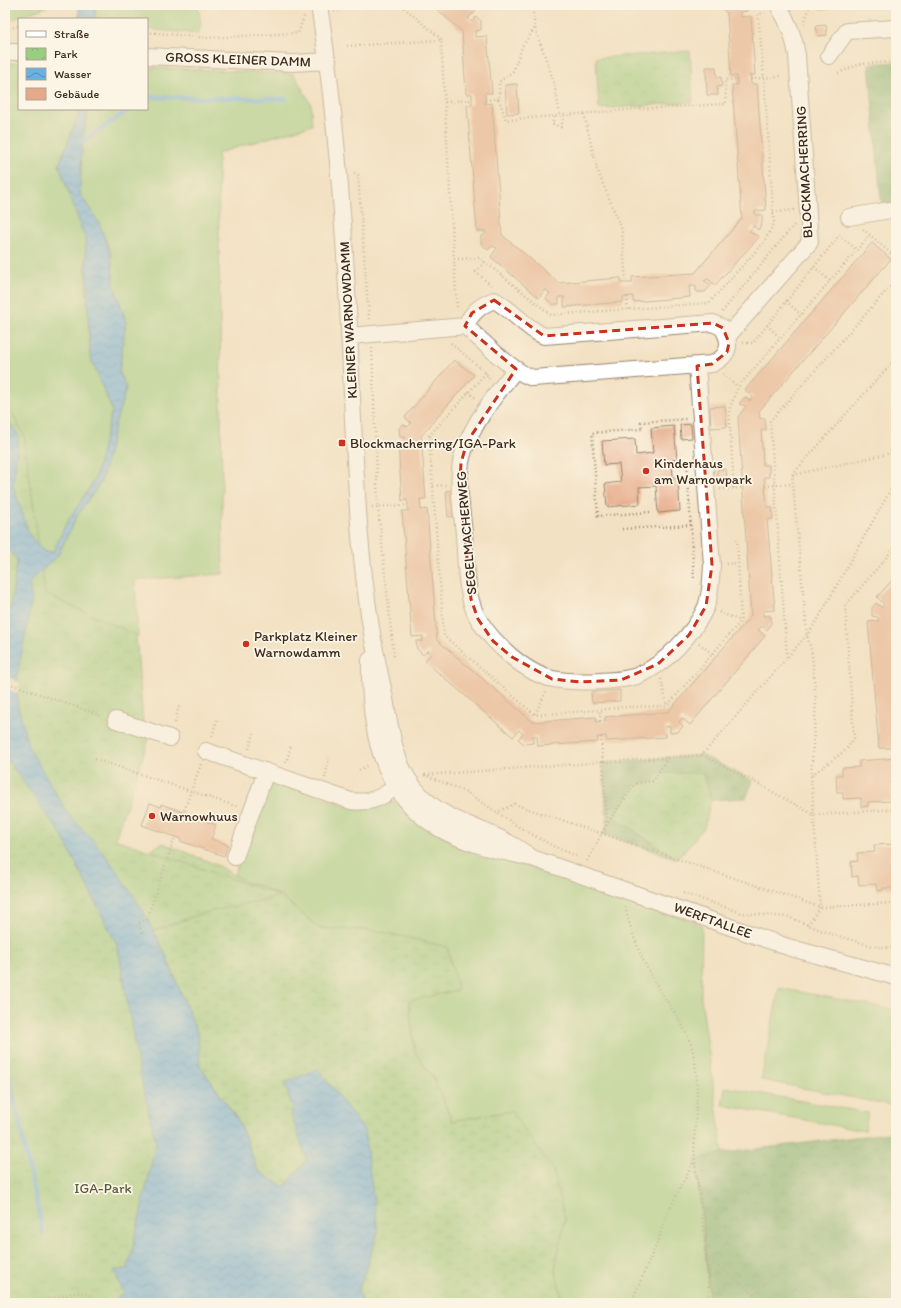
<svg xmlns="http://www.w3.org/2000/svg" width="901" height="1308" font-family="Itim,sans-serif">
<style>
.grass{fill:#99ce80;stroke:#6a7c4f}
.forest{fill:url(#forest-crowns);stroke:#5a6e46}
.wetland{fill:url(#wetland-marsh);stroke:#6a7c4f}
.park{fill:url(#park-crowns);stroke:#6a7c4f}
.water{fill:url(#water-waves);stroke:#526d80}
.pier{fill:#f3e1c3}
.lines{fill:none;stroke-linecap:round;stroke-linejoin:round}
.stream{stroke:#6ab0e1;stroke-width:4.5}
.building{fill:#e6a987}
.minor-casing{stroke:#978670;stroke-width:18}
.path{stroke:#978670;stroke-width:2.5;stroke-dasharray:1 3;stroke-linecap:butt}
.minor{stroke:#fff;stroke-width:16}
.marked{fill:none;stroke:#c8321e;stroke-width:3;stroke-dasharray:8 5;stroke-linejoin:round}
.poi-dot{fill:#c8321e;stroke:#fcf5e5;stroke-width:1.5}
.labels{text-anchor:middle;stroke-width:3.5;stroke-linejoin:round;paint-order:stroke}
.street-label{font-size:14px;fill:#3b2a1e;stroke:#fcf5e5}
.poi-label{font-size:14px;fill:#3b2a1e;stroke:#fcf5e5;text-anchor:start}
.park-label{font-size:14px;fill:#575b3b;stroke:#fcf5e5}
</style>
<defs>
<pattern id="forest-crowns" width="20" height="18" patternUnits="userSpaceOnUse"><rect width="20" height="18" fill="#7ab16e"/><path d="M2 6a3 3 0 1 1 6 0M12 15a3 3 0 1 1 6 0" fill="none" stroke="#65905a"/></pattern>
<pattern id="wetland-marsh" width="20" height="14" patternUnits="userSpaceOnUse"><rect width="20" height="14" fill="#99ce80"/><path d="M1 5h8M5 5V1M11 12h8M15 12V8" fill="none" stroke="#85b16e"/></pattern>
<pattern id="park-crowns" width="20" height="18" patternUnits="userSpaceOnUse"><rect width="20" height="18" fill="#99ce80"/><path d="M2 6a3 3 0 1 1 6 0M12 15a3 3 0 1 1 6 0" fill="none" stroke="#85b16e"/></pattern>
<pattern id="water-waves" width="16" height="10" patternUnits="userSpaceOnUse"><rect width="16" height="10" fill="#6ab0e1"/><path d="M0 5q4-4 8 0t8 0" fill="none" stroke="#588fb6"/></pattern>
</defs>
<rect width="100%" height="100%" fill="#fcf5e5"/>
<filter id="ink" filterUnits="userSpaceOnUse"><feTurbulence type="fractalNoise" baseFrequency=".025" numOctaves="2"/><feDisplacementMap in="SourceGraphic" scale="8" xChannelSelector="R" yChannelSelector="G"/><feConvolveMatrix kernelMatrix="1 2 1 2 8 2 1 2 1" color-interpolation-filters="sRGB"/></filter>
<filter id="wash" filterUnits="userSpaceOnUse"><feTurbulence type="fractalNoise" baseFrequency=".012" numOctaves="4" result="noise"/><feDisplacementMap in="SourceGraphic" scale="16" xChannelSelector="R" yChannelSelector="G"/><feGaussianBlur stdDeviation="0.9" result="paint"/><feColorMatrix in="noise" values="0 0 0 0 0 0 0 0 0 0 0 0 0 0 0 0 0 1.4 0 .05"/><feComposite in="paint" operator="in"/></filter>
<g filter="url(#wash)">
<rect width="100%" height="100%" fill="#f3e1c3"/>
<path class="grass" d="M95 5H198L201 25 198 34 147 29V19H95Z
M5 63H19V109H79V113L59 165 85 238 90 356 112 410 95 479 66 524 53 552H44L29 534 5 417Z
M147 67 294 74 311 104 312 125 218 153 223 574 135 580 138 636H128L133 721 29 583 58 555 77 516 101 482 116 421 126 388 119 371 126 321 114 286 111 255 99 223 80 194 82 142 88 109H147Z
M268 778 360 810C374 808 383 801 397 802L467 845 702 925 701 997 723 1153 695 1160 701 1206 710 1303H563L555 1268 565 1219 511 1111 452 1121 433 1077 415 1053 409 1001 379 931 319 928 281 896 261 886 247 883 234 875Z
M779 988 896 1010V1106L761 1080Z
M725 1087 868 1113 865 1131 722 1105Z"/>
<path class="forest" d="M896 62V209L882 212 869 64Z
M702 755 753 781 746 798 711 800 703 774 635 784 614 817 677 859 603 834 607 824 603 763Z
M896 1132V1303H710L701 1206 695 1160 723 1153Z"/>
<path class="wetland" d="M163 843 217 865 247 883 261 886 281 896 319 928 379 931 447 947 458 990 409 1001 415 1053 433 1077 452 1121 511 1111 553 1170 565 1219 555 1268 563 1303H363L358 1291 378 1232 284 1083 293 1108 307 1160 284 1187 258 1171 238 1120 200 1066 198 1035 164 951 145 917 131 859Z"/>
<path class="park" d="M5 5H46V7L5 22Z
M690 51 693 102 599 109 596 58Z
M5 399 24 435 45 594 136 635 143 722 151 733 115 839 281 896 203 913 133 938 204 1191 169 1303H5Z
M658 773 703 774 711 800 704 828 677 859 614 817 635 784 653 781Z"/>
<path class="water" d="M79 5H95V19H79Z
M79 109H88L82 142 80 194 99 223 111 255 114 286 126 321 119 371 126 388 116 421 101 482 77 516 58 555 29 583 32 600 17 676 18 706 28 746 68 814 105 854 139 904 164 951 198 1035 200 1066 238 1120 258 1171 284 1187 307 1160 291 1114 293 1108 284 1083 318 1069 364 1130 378 1232 358 1291 363 1303H114L118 1297 124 1294 114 1270 128 1269 156 1143 137 1060 118 947 61 834 8 761 5 747V646L10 645 5 626V609L10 610 17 560 5 545V417L19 436 13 485 29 534 44 552H53L66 524 95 479 112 410 90 356 85 238 59 165 79 113Z"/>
<path class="pier" d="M5 677 19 682V693L5 688Z"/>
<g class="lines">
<path class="stream" d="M147 97 286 99
M77 142H82L130 109
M5 1057 43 1233"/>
</g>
<g id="blocks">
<path class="building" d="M432 5H469L476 11 468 18 472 22 476 17 481 21V30L475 31V37L487 36 492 93H485V104L492 103 502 235 559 283 621 278V283H632V277L695 273 742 218 732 85H737V76H731L727 13 717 5H747V11L740 12 741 17 751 16 755 75H750L751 84H757L766 210 755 211V215H762V223L758 230 754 226 749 231 759 237 715 285 708 279 704 281 711 285 705 292H696V286H689L690 297 633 302V296L623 297V302L564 307V297H559V304H552L546 298 550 293 545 289 539 298 491 257 497 248 492 246 488 250 481 244V236L485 235V231H477L467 105H472V94H466L462 31Z
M816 5H840V6L817 8Z
M826 25 827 35 818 36 816 26Z
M706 67H716L717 78 721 77 722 86 717 87 718 95H707Z
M517 84 519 113 507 114 505 85Z
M872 243 891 259 759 411 760 419 765 418 766 430H761L763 465H769V477H764L767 507H772L773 519H767L775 610 763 611V616H771V623L767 630 762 626 758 630 765 636 690 725 682 718 679 722 683 726 678 732 670 733V726L665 727 666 737 607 741 606 736 597 737 598 742 538 746 537 736H533V743L524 744 518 739 523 734 519 730 513 737 425 661 431 654 428 650 423 655 417 649 416 641H423V636L412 637 402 511H408V505L407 500 402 501 398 443 405 442V437H400L399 428 403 424 408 427 411 423 405 417 454 360 474 375 421 436 426 499H420L421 510 427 509 437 640 533 722 596 717V722L605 721V717L668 712 751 616 738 417 746 406 739 404 745 397 750 401 753 397 745 390Z
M725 406 727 427 711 428 710 407Z
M691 424 692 438 681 439 680 425Z
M674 426 677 459 672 460 673 479 678 478 680 511 658 513 656 486 639 487 640 504 607 507 605 484 621 482 619 464 604 465 602 441 635 439 636 455 653 453 651 428Z
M726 469 727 480 717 481V470Z
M456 490 458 516 448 517 446 491Z
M896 576V612L894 614 896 644V748H879L868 622 879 621 878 617 872 616V608L876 603 882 608 884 604 877 597Z
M620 690V701L592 703 591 692Z
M896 758V782H891L892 801 868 802V806L861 807V798L843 799V792H837L836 775H842V768L859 767V761Z
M150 803 161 807V804L216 825 211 839 228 845 224 856 180 841 181 839 142 825Z
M896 844V888H883V890L877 891 876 884 859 885 858 876 852 877 851 862 858 861 857 853 875 852 874 845Z"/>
</g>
</g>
<g filter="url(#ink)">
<use href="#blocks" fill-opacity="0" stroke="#978670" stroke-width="1"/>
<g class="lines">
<defs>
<path id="minor" d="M319 5C337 119 345 234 350 350 355 461 357 575 382 684 389 715 391 751 408 779 434 820 471 822 509 843 517 847 525 853 532 858
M5 52H19
M147 56 293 63 328 61
M829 56 847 31 896 28
M849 217 896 209
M465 326C473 312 479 306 494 300 512 309 525 328 544 336L713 323 723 328 727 337
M349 336 465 326C483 341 512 372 533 378L712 364C723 359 731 351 727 337L810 242 797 55C794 36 788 21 778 5
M516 369C495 395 467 430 461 462 457 485 462 512 464 534 466 559 465 599 479 620 493 643 526 674 553 679 569 682 585 682 601 681 613 680 625 680 637 676 665 665 694 633 706 607 711 594 711 579 712 565L697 366
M370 660C369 723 378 791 437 827 465 844 500 851 532 858L788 947 896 977
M116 720 170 738
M206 751 351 801C374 804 386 795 403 781
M235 857 266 772"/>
</defs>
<use href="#minor" class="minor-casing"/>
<path class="path" d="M401 5 441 39 457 310
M532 5 535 28 554 82 560 116
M334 11 341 10
M804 24 810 5
M5 29 19 26
M147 32 208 38 298 33 305 14
M347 46 440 40
M838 73 860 64 896 62
M751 79 764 78 758 14 765 13
M499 99 506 120 637 109 726 104 725 80 737 79
M485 100 499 99V82L513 71 523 45 535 28
M445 102 472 100
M584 114 597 169 622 230 626 283
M554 117 552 124 561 127 564 116
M354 173 358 175 369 319
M773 212 794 210
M863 229 896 258
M839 235 857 250
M454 259 480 258 551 315 709 303 763 243 774 224 764 78 783 76
M484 262 476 272 491 285
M814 267 830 281
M627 297 628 310
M786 301 801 315
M722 312 794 225
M767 325 780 338
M451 343 486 373 489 379
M743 343H753L838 237
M372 348 378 507 394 658
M486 373 429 436 444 636 535 715 600 710
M723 374 738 387
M468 392 476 398
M430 436 449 453
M687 461 694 579
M793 475 896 452
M433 486 446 485
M765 486 793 484
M734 488 729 410 738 387 870 235
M720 489 742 488
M372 507 408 505
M650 512 598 516 592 433 642 429 641 422 687 419
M622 529 692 525
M726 564 738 563
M719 612 741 621
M699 643 712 654
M787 657 770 421 896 280
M661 679 667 706
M5 682 102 716
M535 714 546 692
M600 721V710L623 707 667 706 741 621 737 538
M175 723 179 706
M212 736 217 720
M601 737 607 824
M249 749 254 733
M702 755 753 781 814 815 896 809
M95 759 238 807
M286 763 291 746
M359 770 369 765
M424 775 466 792 519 827 553 846 576 856
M425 775 702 755 807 635 818 619 896 480
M812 775 846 750 854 738 845 606 896 546
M325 778 329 758
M496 813 514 804 820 907 896 903
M183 814 201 764
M587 861 607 824 635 784 653 781 668 757
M683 893 742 913 788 917 828 933 876 947 896 948
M626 907V911C633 937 642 961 656 984 669 1006 687 1026 693 1052 702 1090 692 1125 695 1161 696 1176 699 1191 701 1206 705 1238 707 1271 710 1303
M808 925 820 907 811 775 816 703 812 654 807 635 792 475 896 358
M142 933 138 923 147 919 175 836
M706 1257 765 1303
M27 1303 80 1292 88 1294 99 1303
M631 1303 659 1238 666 1216 694 1161"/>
<use href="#minor" class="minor"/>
</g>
</g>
<path d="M0 0H901V1308H0ZM494 300 544 336 713 323 723 328 729 343 727 352 712 364 697 366 712 565 706 606 689 635 658 664 621 680 580 682 552 679 512 657 493 641 478 619 471 599 460 484 461 463 467 442 516 369 465 326 472 313Z" fill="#f3e1c3" fill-opacity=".55" fill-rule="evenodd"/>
<path class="marked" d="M494 300 544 336 713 323 723 328 729 343 727 352 712 364 697 366 712 565 706 606 689 635 658 664 621 680 580 682 552 679 512 657 493 641 478 619 471 599 460 484 461 463 467 442 516 369 465 326 472 313Z"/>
<g class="poi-dot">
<rect x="338" y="439" width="8" height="8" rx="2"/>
<circle cx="646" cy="471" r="4"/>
<circle cx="246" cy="644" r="4"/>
<circle cx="152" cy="816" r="4"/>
</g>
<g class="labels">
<g class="street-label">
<text transform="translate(238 59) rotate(2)" y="5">GROSS KLEINER DAMM</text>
<text transform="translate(804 172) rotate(-93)" y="5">BLOCKMACHERRING</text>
<text transform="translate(348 320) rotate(-93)" y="5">KLEINER WARNOWDAMM</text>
<text transform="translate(466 533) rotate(-95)" y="5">SEGELMACHERWEG</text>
<text transform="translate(713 920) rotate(20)" y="5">WERFTALLEE</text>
</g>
<g class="poi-label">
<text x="350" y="448">Blockmacherring/IGA-Park</text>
<text x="654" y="468">Kinderhaus<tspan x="654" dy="16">am Warnowpark</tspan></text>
<text x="254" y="641">Parkplatz Kleiner<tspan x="254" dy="16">Warnowdamm</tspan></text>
<text x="160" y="821">Warnowhuus</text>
</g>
<g class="park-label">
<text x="103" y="1193">IGA-Park</text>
</g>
</g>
<rect width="901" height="1308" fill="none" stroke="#fcf5e5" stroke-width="20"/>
<rect x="18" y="18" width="130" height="92" fill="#fcf5e5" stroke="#afa495"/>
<rect x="26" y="31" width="20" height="6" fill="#ffffff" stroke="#afa495"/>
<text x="54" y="38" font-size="12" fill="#3b2a1e">Straße</text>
<rect x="26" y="48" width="20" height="12" fill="url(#park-crowns)" stroke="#afa495"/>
<text x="54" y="58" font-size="12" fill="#3b2a1e">Park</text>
<rect x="26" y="68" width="20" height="12" fill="url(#water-waves)" stroke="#afa495"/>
<text x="54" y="78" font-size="12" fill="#3b2a1e">Wasser</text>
<rect x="26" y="88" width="20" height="12" fill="#e6a987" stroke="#afa495"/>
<text x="54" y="98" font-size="12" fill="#3b2a1e">Gebäude</text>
</svg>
